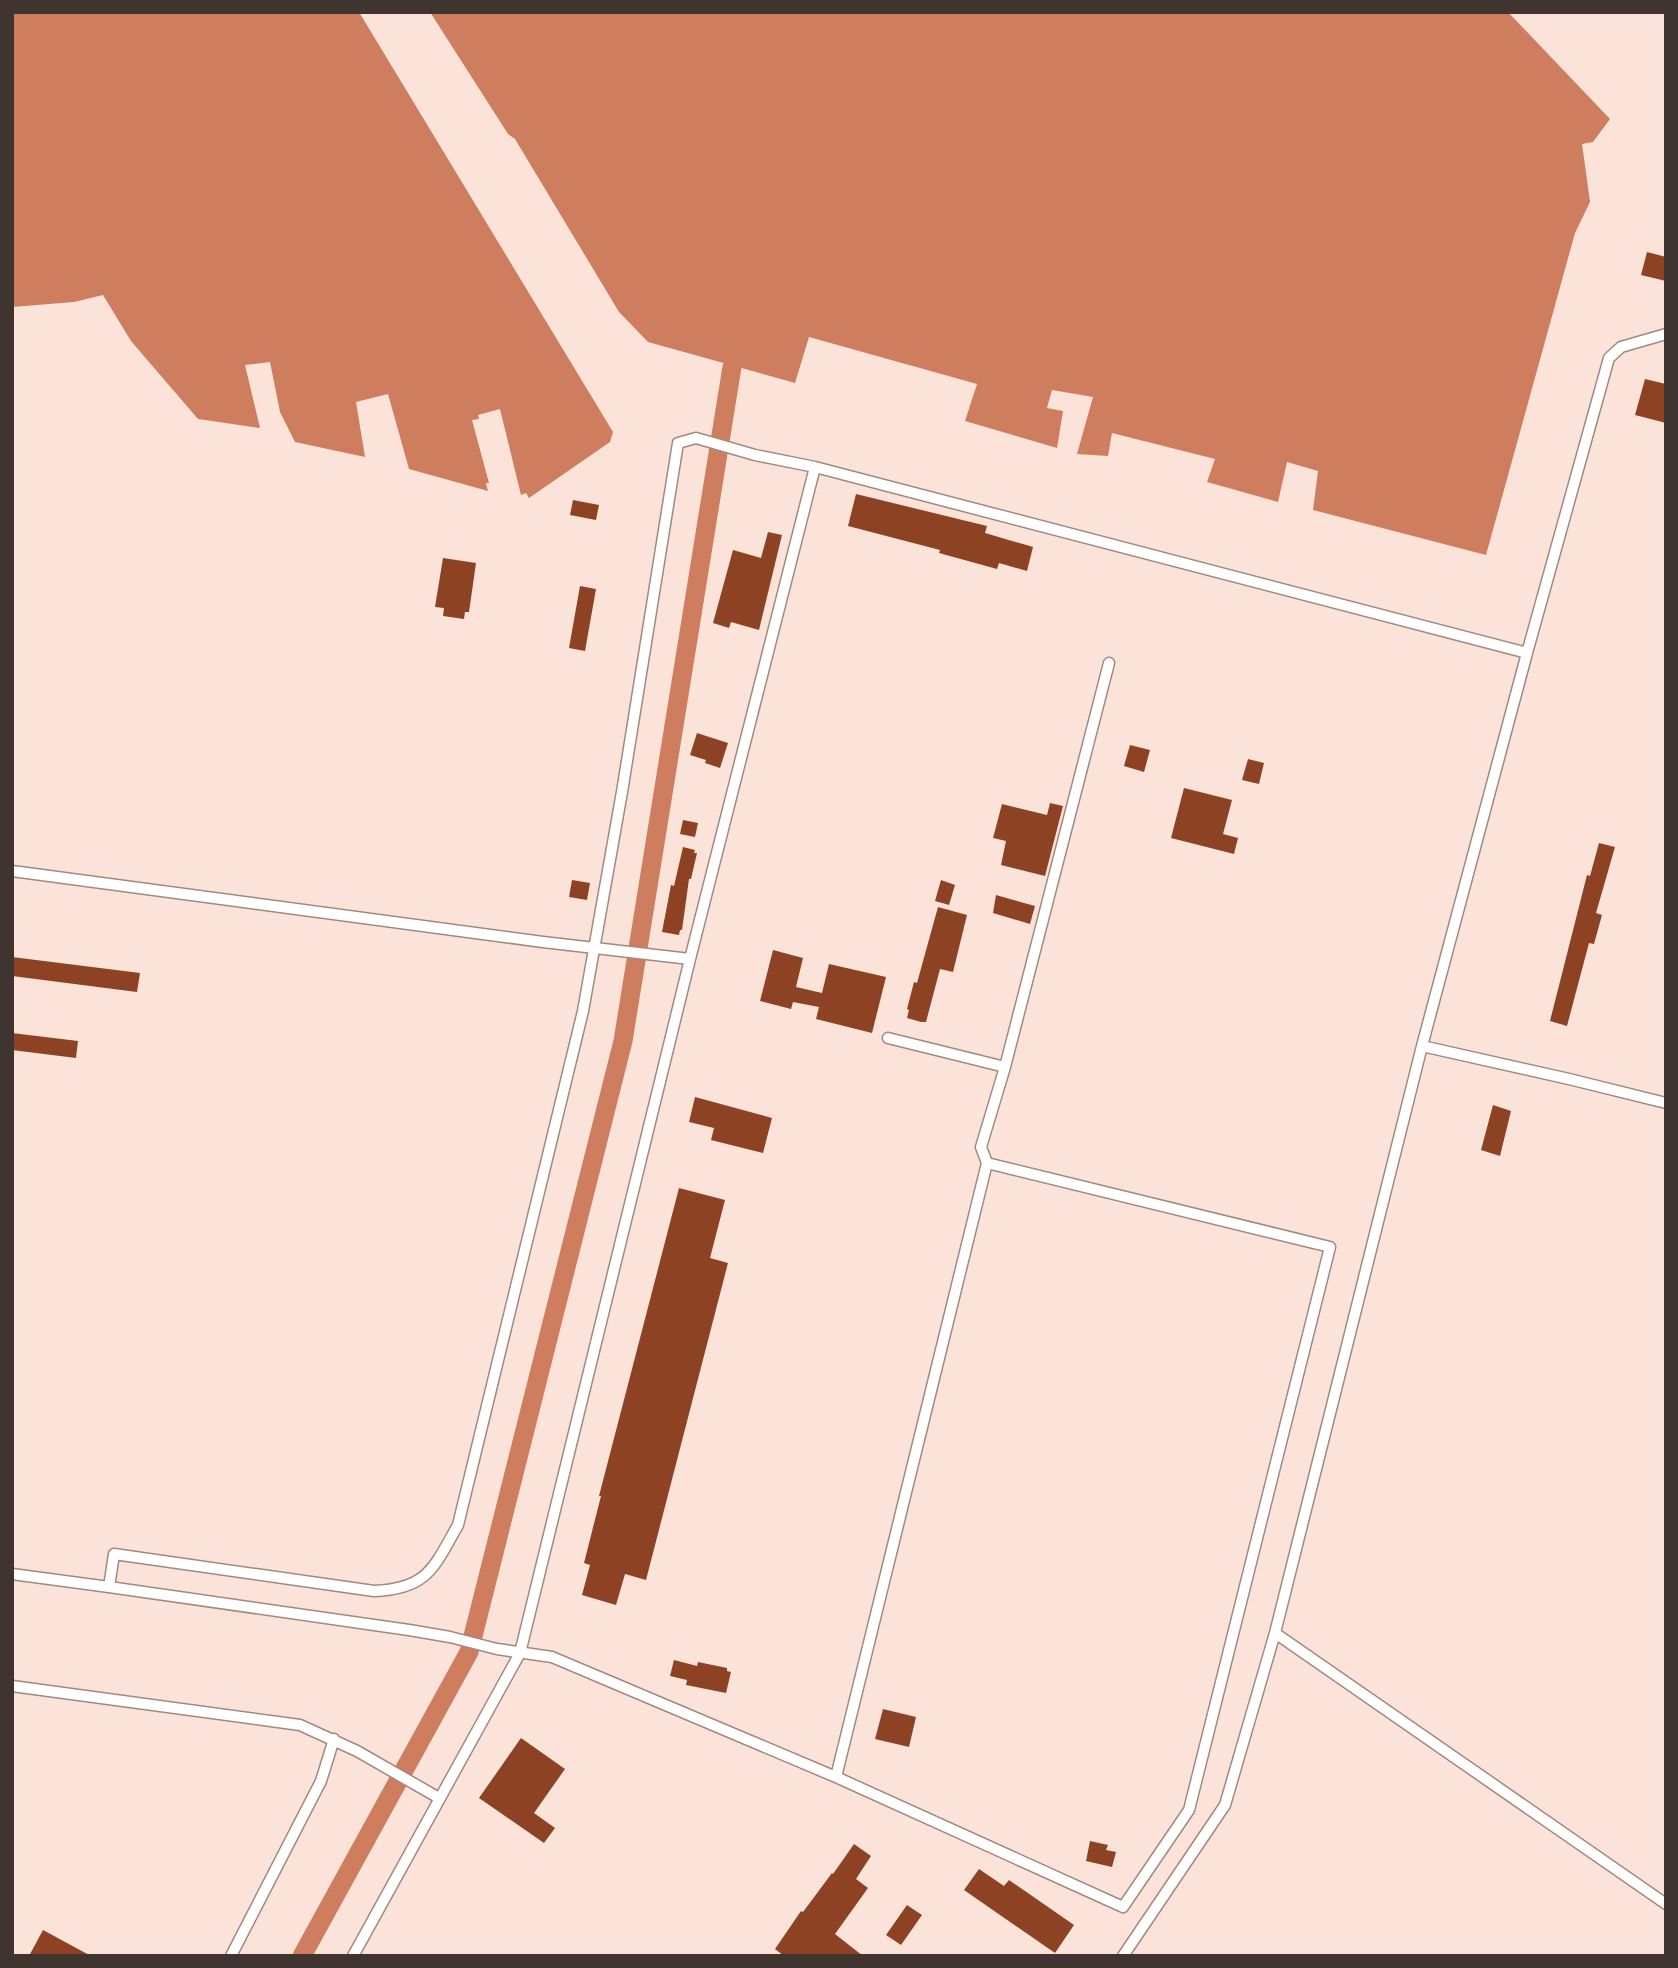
<svg xmlns="http://www.w3.org/2000/svg" width="1678" height="1968" font-family="Raleway,sans-serif">
<style>
.water{fill:#ce7e5f}
.lines{fill:none;stroke-linecap:round;stroke-linejoin:round}
.canal{stroke:#ce7e5f;stroke-width:19}
.building{fill:#8d4224}
.service-casing{stroke:#a4887d;stroke-width:13}
.service{stroke:#fff;stroke-width:10}
</style>
<rect width="100%" height="100%" fill="#fce3da"/>
<path class="water" d="M12 12H359L613 432 610 442 529 498 526 493 521 495 500 409 478 415 479 419 472 420 489 483H486L488 491 409 469 388 394 356 402 365 457 295 442 280 412 270 362 245 365 260 428 198 419 131 341 103 295 74 302 12 307Z
M430 12H1508L1610 119 1593 142 1582 144 1590 202 1575 233 1486 555 1313 510 1318 471 1287 462 1278 502 1207 482 1215 459 1112 433 1108 456 1077 454 1093 397 1052 390 1047 408 1063 411 1057 448 965 421 977 384 809 337 795 383 648 342 619 312 515 139 508 134Z"/>
<g class="lines">
<path class="canal" d="M302 1956 469 1652 623 1041 732 367"/>
</g>
<path class="building" d="M1647 252 1666 257V281L1641 275Z
M1645 379 1666 384V423L1635 415Z
M856 494 987 526 985 533 1033 547 1027 571 999 563 997 569 939 553 940 550 848 526Z
M573 500 599 505 596 520 570 515Z
M768 532 782 535 759 630 731 622 729 628 713 623 733 550 761 558Z
M443 558 476 563 469 612H465L464 619 443 616 444 608 435 607Z
M580 586 596 589 585 651 569 648Z
M697 733 728 743 720 768 705 763 706 760 690 755Z
M1130 745 1150 750 1144 772 1124 766Z
M1248 759 1264 763 1259 784 1242 780Z
M1184 788 1232 800 1223 834 1238 838 1234 854 1171 838Z
M1050 803 1063 806 1045 876 1001 865 1006 841 993 838 1002 804 1047 815Z
M683 820 698 823 695 837 680 834Z
M1599 843 1615 847 1596 913 1602 915 1594 944 1589 943 1567 1026 1550 1021 1587 875 1590 876Z
M683 847 695 850 694 853H697L691 879H689L682 930H680L679 935 662 932 671 885 674 886Z
M572 880 590 883 587 900 569 897Z
M941 880 955 885 949 905 935 901Z
M996 895 1035 906 1030 924 993 913Z
M938 907 967 915 953 972 940 969 926 1022H921L907 1018 909 1010 907 1009 914 982 917 983Z
M773 950 803 958 796 987 822 993 829 964 886 977 872 1033 816 1019 819 1007 793 1002 791 1009 760 1001Z
M12 957 140 973 137 992 12 976Z
M12 1033 78 1041 76 1058 12 1050Z
M695 1097 772 1118 763 1153 711 1140 714 1128 689 1122Z
M1493 1105 1511 1111 1500 1156 1481 1150Z
M679 1188 725 1200 710 1258 728 1263 646 1580 625 1574 616 1605 582 1595 590 1565 584 1563 601 1496H599Z
M674 1660 697 1666 698 1662 727 1668V1671L731 1672 726 1693 686 1685 687 1680 670 1676Z
M883 1709 916 1717 909 1747 875 1739Z
M521 1738 565 1769 534 1813 555 1828 544 1843 479 1798Z
M1090 1841 1108 1845 1106 1850 1116 1852 1112 1867 1086 1861Z
M854 1844 871 1856 856 1879 868 1888 835 1934 863 1956H784L775 1949 801 1911 803 1912 832 1873 833 1874Z
M979 1869 1004 1886 1009 1880 1074 1925 1055 1953 964 1890Z
M907 1905 922 1915 901 1945 886 1935Z
M43 1930 91 1956H29Z"/>
<g class="lines">
<defs>
<path id="service" d="M12 871 543 942 690 959
M888 1038 1005 1067
M1422 1046 1569 1079 1666 1103
M12 1574 109 1587 114 1554 374 1591C428 1589 434 1567 458 1525L583 1011 622 792 678 443 696 438 755 455 815 467 1527 653
M109 1587 409 1630 450 1637 497 1649 552 1657 836 1777 1123 1907 1189 1810 1330 1247 987 1163
M1275 1633 1666 1904
M12 1686 300 1725 357 1751 439 1798
M836 1777 987 1163 981 1147 1005 1067 1109 663
M231 1956 321 1781 334 1739
M353 1956 520 1653 690 959 815 467
M1123 1956 1225 1805 1275 1633 1422 1046 1527 653 1609 358 1621 347 1666 334"/>
</defs>
<use href="#service" class="service-casing"/>
<use href="#service" class="service"/>
</g>
<rect width="1678" height="1968" fill="none" stroke="#403430" stroke-width="28"/>
</svg>
